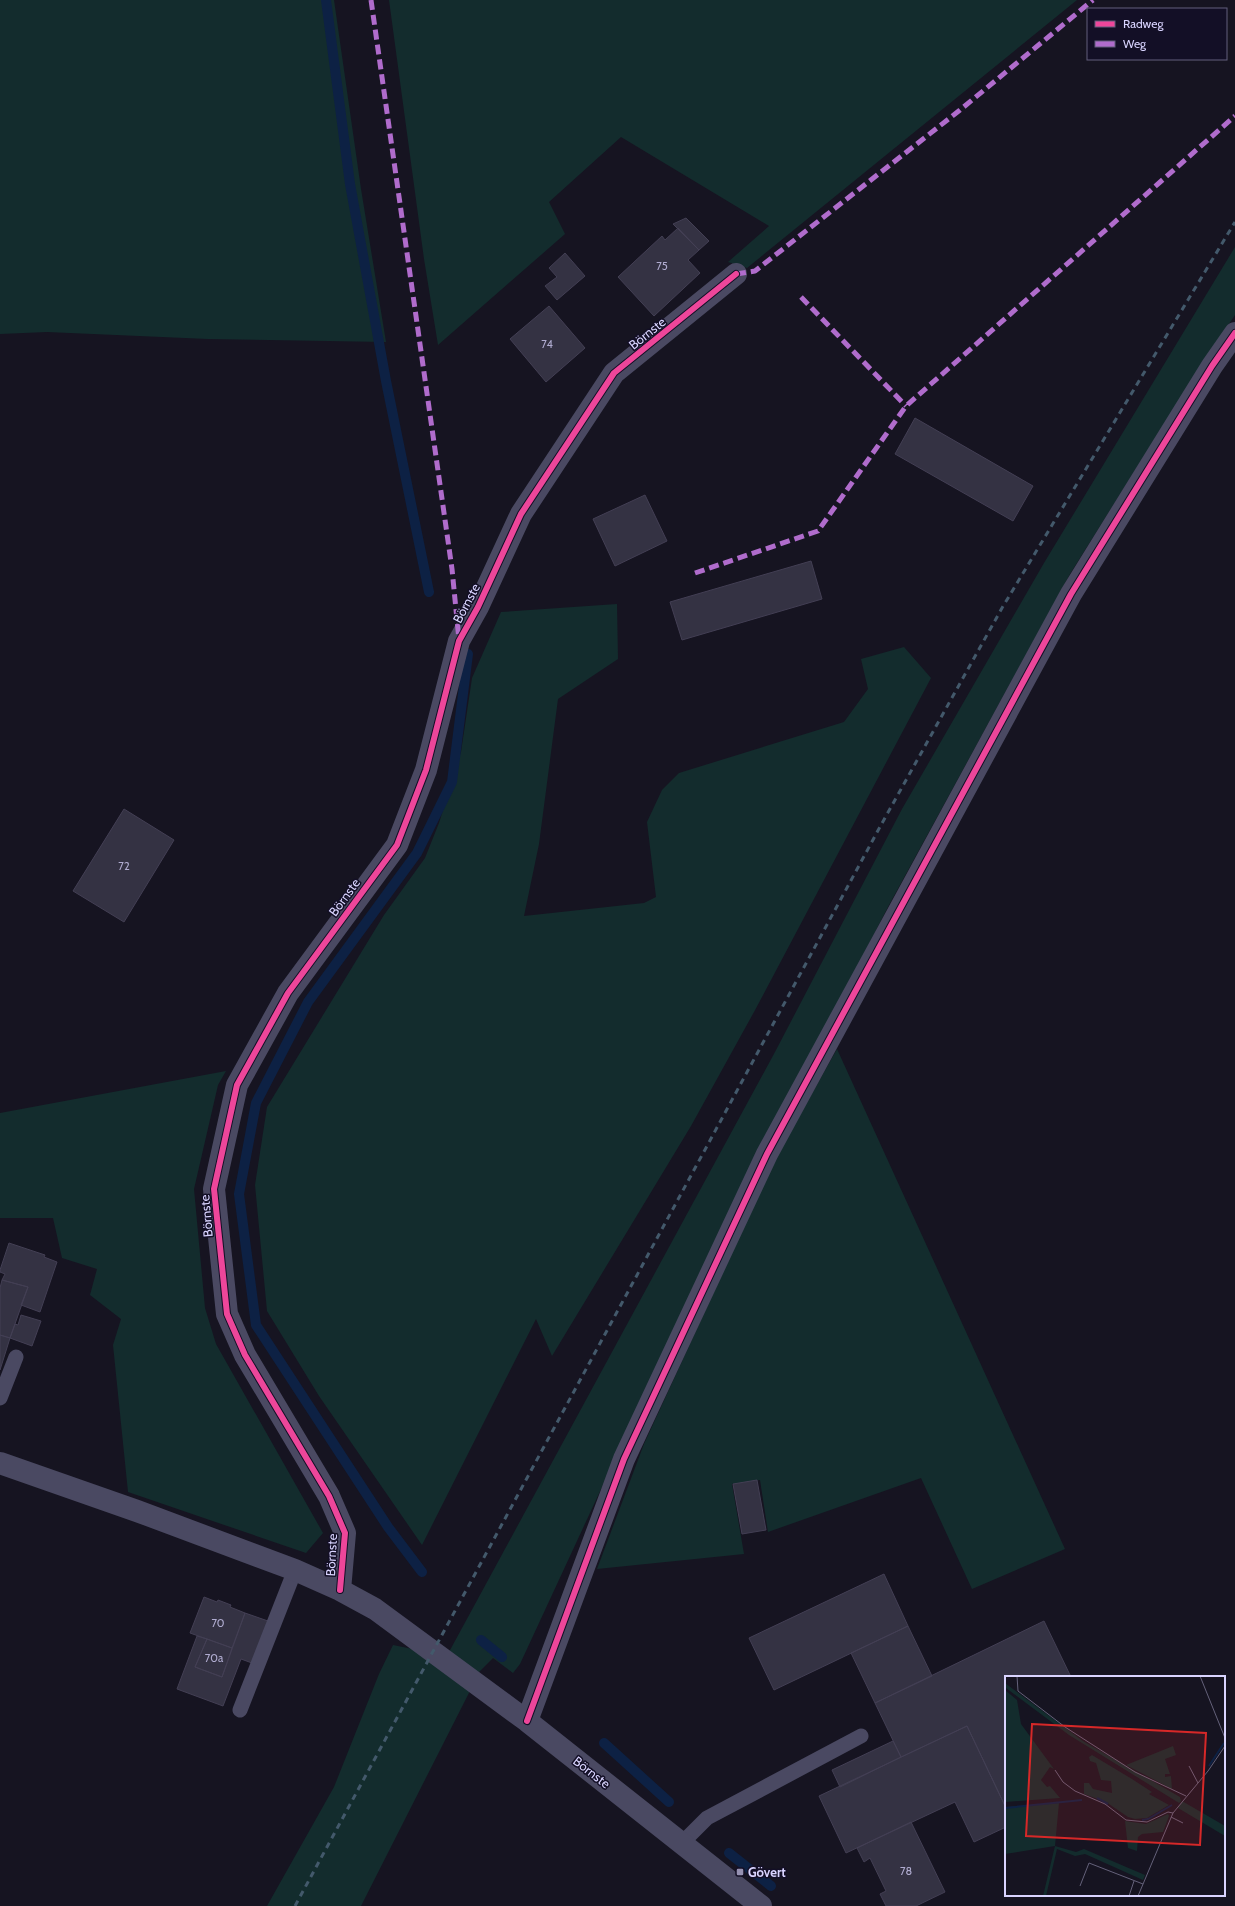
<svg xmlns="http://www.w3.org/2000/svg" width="1235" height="1906" font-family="Cabin,sans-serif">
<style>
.green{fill:#132c2d}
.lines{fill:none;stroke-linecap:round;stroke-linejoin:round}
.stream{stroke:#0d2144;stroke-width:10}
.building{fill:#343243;stroke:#433f54}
.lane{stroke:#4a4962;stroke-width:15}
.street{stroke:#4a4962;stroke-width:22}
.rail{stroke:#43596b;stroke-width:3;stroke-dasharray:6 5;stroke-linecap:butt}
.quiet{stroke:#b06ccc;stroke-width:5;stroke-dasharray:10 5;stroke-linecap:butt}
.cycleway-casing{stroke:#130f26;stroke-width:8}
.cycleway{stroke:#ed469a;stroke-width:6}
.poi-dot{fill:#9591b1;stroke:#130f26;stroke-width:1.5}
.labels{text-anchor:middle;stroke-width:3;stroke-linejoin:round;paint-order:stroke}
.number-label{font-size:11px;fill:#b0acd0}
.street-label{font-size:13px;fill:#d9d4ff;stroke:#130f26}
.poi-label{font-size:13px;font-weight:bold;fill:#d9d4ff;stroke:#130f26;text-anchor:start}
.inset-river{fill:none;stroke:#0d2144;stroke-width:2}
.inset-road{fill:none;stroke:#64617a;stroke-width:1}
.view{fill:#d62828;fill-opacity:0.15;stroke:#d62828;stroke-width:2}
.inset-edge{fill:none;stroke:#d9d4ff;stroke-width:2}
</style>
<rect width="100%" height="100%" fill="#161421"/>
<path class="green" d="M0 0H334L361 189 386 342 208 339 47 332 0 334Z
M389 0H1077L747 268 728 262 769 226 621 137 549 202 565 234 438 345 424 259Z
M1235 247V315L1191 381 1070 574 889 905 715 1243 520 1664 513 1673 493 1658 478 1673 449 1652 775 1052 902 809 1044 563Z
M617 604 618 659 558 699 539 844 524 916 644 903 656 897 647 822 662 790 679 773 844 722 868 689 861 659 904 647 931 678 754 1012 691 1126 552 1356 536 1319 422 1545 319 1396 267 1311 255 1185 267 1107 384 915 425 858 439 823 461 752 472 678 501 612Z
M837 1049 1065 1549 972 1589 921 1478 768 1532 760 1480 732 1484 744 1554 597 1569 644 1444 774 1161Z
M226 1071 218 1085 194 1189 205 1308 216 1344 323 1533 306 1553 128 1492 113 1345 121 1319 90 1295 97 1269 62 1258 53 1218H0V1113Z
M393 1645 432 1653 474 1683 361 1906H267L334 1787 379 1674Z"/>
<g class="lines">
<path class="stream" d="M326 0 350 184 386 381 429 592
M422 1572 388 1527 256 1325 239 1194 256 1103 308 1002 417 853 452 782 468 654
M481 1640 502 1657
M604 1743 669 1802
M729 1853 771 1886"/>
</g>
<path class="building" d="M686 218 709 241 699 250 673 224Z
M678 228 699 250 688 260 700 273 654 316 618 277 662 236 665 240Z
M565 253 585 276 557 300 545 286 557 277 549 268Z
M549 306 585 348 546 382 510 339Z
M915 418 1033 486 1013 521 895 454Z
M645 495 667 541 615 566 593 519Z
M811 561 822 599 682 640 670 602Z
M124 809 174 840 124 922 73 891Z
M9 1243 45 1255 44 1257 57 1262 40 1312 21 1305 28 1287 2 1280 5 1274 0 1272V1270Z
M2 1280 28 1287 10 1338 0 1335V1288Z
M21 1315 41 1321 32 1346 10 1338 15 1324 18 1325Z
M0 1335 10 1338 0 1370Z
M757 1480 766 1530 742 1534 733 1484Z
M884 1574 908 1626 774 1690 749 1638Z
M204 1597 217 1602 218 1600 231 1605 230 1607 245 1613 232 1648 190 1633Z
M245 1613 268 1621 252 1663 241 1659 223 1706 177 1689 197 1636 207 1639 195 1667 222 1677Z
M1044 1621 1071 1677H1006V1808L967 1726 901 1757 875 1703Z
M908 1626 932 1676 875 1703 851 1653Z
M207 1639 232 1648 222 1677 195 1667Z
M967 1726 1006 1808V1827L974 1842 955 1802 846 1853 819 1796Z
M893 1741 901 1757 840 1787 832 1770Z
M911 1822 945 1892 916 1906H886L880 1894 886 1891 870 1858 864 1862 857 1848Z"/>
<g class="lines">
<path class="lane" d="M0 1398 16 1357
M240 1710 295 1570
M682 1843 707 1818 861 1736"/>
<path class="street" d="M0 1463 137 1511 295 1570 340 1590 375 1609 527 1721 761 1906
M340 1590 345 1533 329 1496 245 1355 227 1314 214 1189 237 1085 288 993 397 845 426 770 459 641 478 607 521 514 614 373 736 274
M527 1721 624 1459 767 1154 1071 594 1212 366 1235 333"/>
<path class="rail" d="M295 1906 881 825 1002 608 1235 222"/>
<path class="quiet" d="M371 0 452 569 459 640
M736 274 755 271 960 110 1093 0
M801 297 906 406
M695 573 818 531 906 406 1235 116"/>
<defs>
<path id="cycleway" d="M340 1590 345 1533 329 1496 245 1355 227 1314 214 1189 237 1085 288 993 397 845 426 770 459 641 478 607 521 514 614 373 736 274
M527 1721 624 1459 767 1154 1071 594 1212 366 1235 333"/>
</defs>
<use href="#cycleway" class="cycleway-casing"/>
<use href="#cycleway" class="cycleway"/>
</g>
<rect class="poi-dot" x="736" y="1868" width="8" height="8" rx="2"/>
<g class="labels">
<g class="number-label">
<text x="662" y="270">75</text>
<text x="547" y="348">74</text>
<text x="124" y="870">72</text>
<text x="218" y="1627">70</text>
<text x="214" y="1662">70a</text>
<text x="906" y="1875">78</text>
</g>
<g class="street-label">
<text transform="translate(647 333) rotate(-39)" y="5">Börnste</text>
<text transform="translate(466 603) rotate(-62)" y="5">Börnste</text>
<text transform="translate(344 897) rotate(-54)" y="5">Börnste</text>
<text transform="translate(206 1216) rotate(-95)" y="5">Börnste</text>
<text transform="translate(331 1555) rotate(-87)" y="5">Börnste</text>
<text transform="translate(592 1772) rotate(38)" y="5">Börnste</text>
</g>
<g class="poi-label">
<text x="748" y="1877">Gövert</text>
</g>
</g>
<g transform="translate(1005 1676)">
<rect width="220" height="220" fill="#161421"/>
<path d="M0 7 78 65 175 121 176 125 174 127 64 59 1 12ZM0 14 12 24 16 48 49 93 45 91 36 104 42 111 45 110 55 122 0 126ZM168 70 171 79 160 83 165 98H160V101L166 100 167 113 121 89ZM87 79 127 103 147 116 144 118 164 129 142 142 130 143 123 141 101 126 79 118V107H84L88 113 107 117 106 105 96 104 91 87 85 85 84 81ZM177 125 220 150V160L173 132ZM54 127 50 170 71 176 79 173 140 199 138 204 80 178 70 180 52 173 41 220H38L50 170 0 178V131ZM163 138 164 140 158 156 137 158 133 161 132 175 123 172 120 145 141 148Z" fill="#132c2d"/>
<path class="inset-river" d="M204 90 219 67M92 122 103 128M0 132 77 124M137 144 143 143 167 129"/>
<path class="inset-road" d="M12 0 13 15 60 51 130 96 181 120M195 0 220 62M184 90 193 107M50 94 58 106 70 115 100 128 121 144 142 146 163 136 168 137M166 141 178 147M75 210 84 187 138 208M124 220 129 205M133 220 168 137 203 95 220 70"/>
<path class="view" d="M27 48 201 57 195 169 21 160Z"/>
<rect width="220" height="220" class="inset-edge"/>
</g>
<rect x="1087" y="8" width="140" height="52" fill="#130f26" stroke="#625e7d"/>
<rect x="1095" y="21" width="20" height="6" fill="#ed469a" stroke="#625e7d"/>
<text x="1123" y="28" font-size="12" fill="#d9d4ff">Radweg</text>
<rect x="1095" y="41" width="20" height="6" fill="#b06ccc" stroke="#625e7d"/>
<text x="1123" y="48" font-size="12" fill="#d9d4ff">Weg</text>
</svg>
